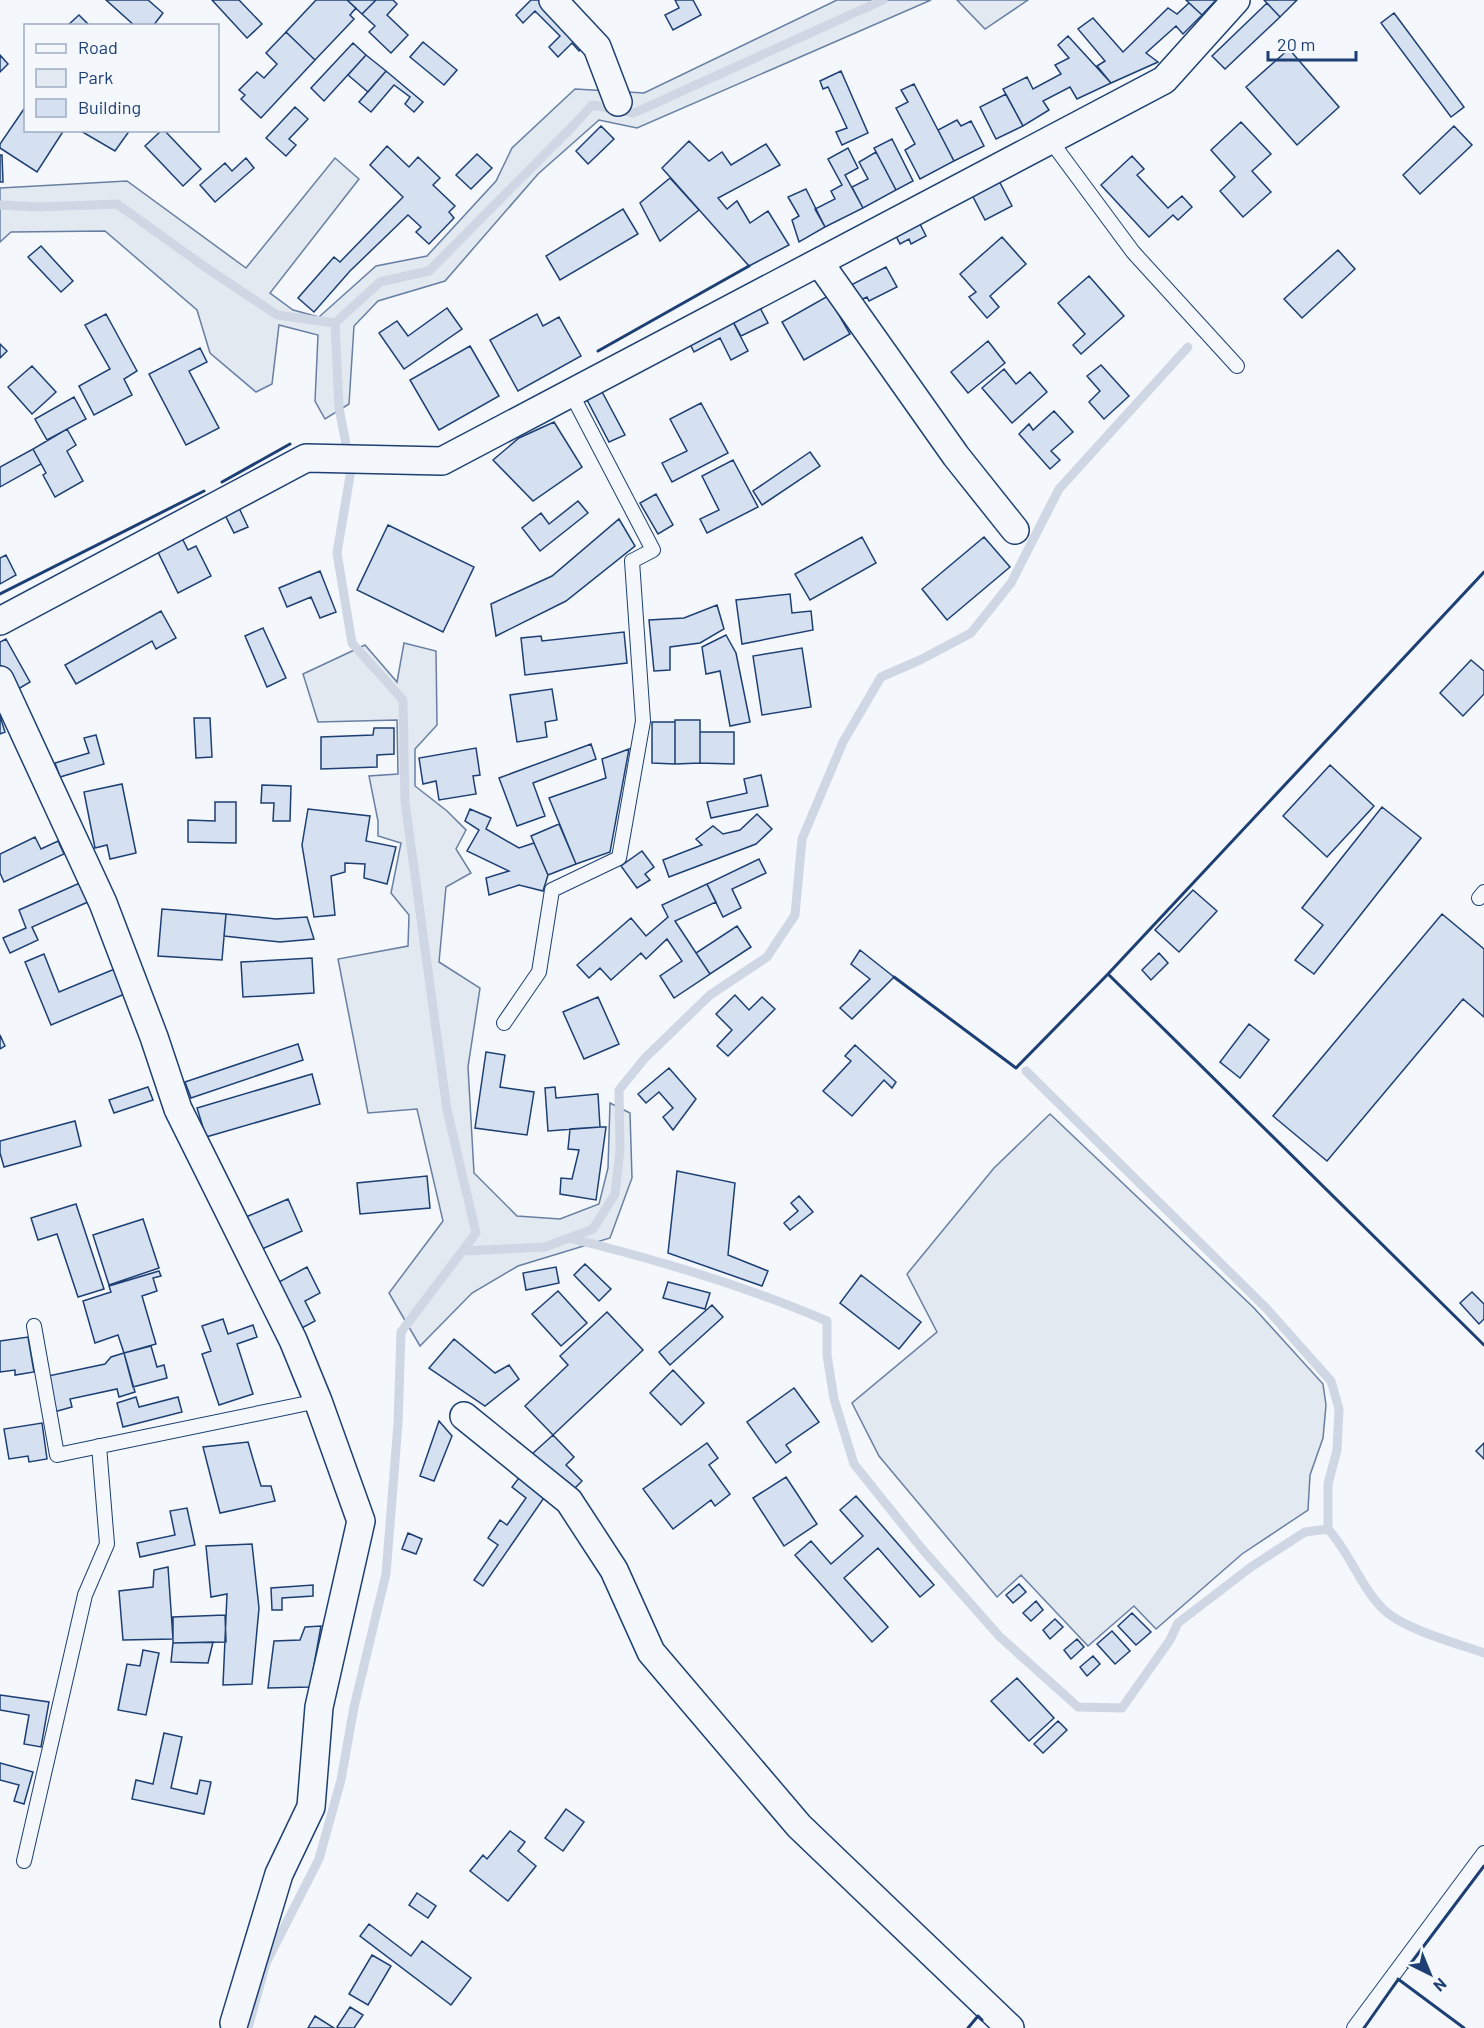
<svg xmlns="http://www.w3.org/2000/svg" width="1484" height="2028" font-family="Barlow,sans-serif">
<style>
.green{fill:#e3e9f0;stroke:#687fa3;stroke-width:1.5}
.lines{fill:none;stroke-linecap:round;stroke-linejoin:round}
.stream{stroke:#cfd7e4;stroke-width:9}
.building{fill:#d5e0f0;stroke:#1d3f73;stroke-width:1.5}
.service-casing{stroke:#1d3f73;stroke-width:16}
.minor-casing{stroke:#1d3f73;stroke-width:30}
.service{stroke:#f4f7fb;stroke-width:14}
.minor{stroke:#f4f7fb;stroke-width:27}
.wall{stroke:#1d3f73;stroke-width:3}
</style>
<rect width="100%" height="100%" fill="#f4f7fb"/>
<path class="green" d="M837 0H931L637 128 599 120 538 174 445 281 378 301 354 326 349 404 325 419 315 401 318 335 279 325 272 384 256 392 210 353 197 310 105 231 11 232 0 242V188L127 181 246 268 335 158 359 179 270 293 293 310 319 317 376 266 427 256 496 181 512 148 575 89 644 93Z
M957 0H1028L985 29Z
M404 643 436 651 437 725 415 749V786L447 811 466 830 456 849 471 873 446 887 439 962 480 988 468 1067 474 1173 517 1216 560 1219 599 1204 608 1168 610 1103 630 1113 632 1178 610 1238 518 1266 472 1293 420 1346 389 1293 443 1221 417 1109 368 1113 338 959 408 946 409 915 391 893 401 843 378 836V821L369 776 398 774 397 720 318 722 303 674 365 645 397 682Z
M1050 1114 1254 1308 1323 1384 1326 1405 1323 1438 1310 1475 1308 1510 1242 1554 1156 1629 1134 1606 1088 1646 1021 1575 997 1597 879 1456 852 1403 937 1332 907 1274 994 1168Z"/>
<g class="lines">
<path class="stream" d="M0 205 39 207 117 204 205 267 277 315 335 323 380 282 429 271 572 127 592 105 634 113 883 0
M1026 1071 1266 1308 1331 1381 1339 1409 1337 1450 1328 1484V1529
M569 1238C655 1259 746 1286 827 1321V1355L834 1399 854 1464 923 1550 1000 1637 1078 1707 1122 1708 1170 1640 1178 1623 1251 1567 1305 1532 1328 1529C1350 1553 1360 1586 1383 1609 1403 1629 1456 1643 1484 1653
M462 1251 545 1247 593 1229 615 1194 620 1150 619 1090 645 1058 710 995 767 957 795 915 802 839 843 742 881 677 920 660 971 633 1011 583 1059 489 1188 347
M248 2028 266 1963 319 1859 341 1780 354 1707 386 1574 398 1424 401 1332 476 1233 447 1110 405 802 403 700 352 643 337 553 351 470 339 408 335 323"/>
</g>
<path class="building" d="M106 0H148L163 13 153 26H135Z
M212 0H239L262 24 247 38Z
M316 0H347L356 8 350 15 354 19 315 60 286 32Z
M347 0H376L362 14Z
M376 0H393L397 4 387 15 408 35 391 53 369 32 375 26 362 14Z
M531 0H542L586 45 579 51 572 43 558 57 549 47 560 36 535 11 523 23 516 15Z
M675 0H693L701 15 673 30 665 15 679 8Z
M1186 0H1216L1202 15Z
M1264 0H1297L1280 17Z
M1189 3 1202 15 1183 34 1176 26 1146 53 1158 62 1111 83 1097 66 1105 61 1078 29 1093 18 1123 52 1168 8 1177 14Z
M1267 3 1280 17 1225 69 1212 56Z
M1394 13 1464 107 1451 117 1381 23Z
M79 15 90 26H67Z
M286 32 315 60 261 118 241 99 245 95 239 90 257 72 264 78 277 64 266 53Z
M1068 36 1111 83 1077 99 1070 87 1043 101 1049 110 1023 126 1003 89 1027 77 1033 89 1061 74 1055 65 1069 58 1058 45Z
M423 42 457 70 444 85 410 57Z
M353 43 366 55 324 101 311 88Z
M1289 49 1339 107 1297 145 1246 87Z
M0 55 8 64 0 72Z
M366 55 386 71 368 92 348 75Z
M386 71 423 102 414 112 405 104 410 97 394 85 371 112 359 102Z
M841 71 868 133 842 145 836 132 847 128 828 87 823 89 820 81Z
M914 84 954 161 920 179 905 150 915 144 896 108 908 102 901 90Z
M1006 94 1023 126 996 139 980 107Z
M26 106V130H64L37 172 0 148V144Z
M295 107 308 119 289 139 296 145 286 156 266 138Z
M957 120 961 126 971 121 984 146 954 161 938 130Z
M1241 122 1271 154 1252 171 1271 192 1243 217 1220 191 1235 177 1211 150Z
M601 126 614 139 588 164 576 151Z
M1454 126 1472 145 1420 194 1403 175Z
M79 130H130L115 151Z
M162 130H164L201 169 183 186 145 146Z
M892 139 913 181 896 190 874 148Z
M689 141 709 161 722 152 731 165 766 144 780 165 718 198 727 209 737 201 750 223 768 211 789 245 749 266 662 168Z
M387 146 409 167 418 157 440 178 433 185 455 206 449 212 454 218 429 244 416 232 421 227 408 215 350 271 314 312 298 298 334 257 340 262 403 197 370 165Z
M848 148 858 168 845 175 863 208 825 227 815 209 835 199 831 191 842 185 828 159Z
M876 152 896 190 863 208 852 187 868 179 859 162Z
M477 154 492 168 471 189 456 175Z
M0 155H2L3 182H0Z
M1132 156 1144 169 1137 175 1168 208 1182 196 1192 207 1178 220 1173 215 1149 237 1101 185Z
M246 158 254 168 215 202 200 185 225 163 232 171Z
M997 177 1012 206 985 220 970 191Z
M670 178 699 210 660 241 640 203Z
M806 189 825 227 799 242 792 220 799 216 788 197Z
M623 209 638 234 560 280 546 256Z
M919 222 926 236 911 244 909 239 900 244 895 234Z
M1002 237 1026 264 990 296 999 307 987 318 969 297 976 292 960 274Z
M41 246 73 281 61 292 28 257Z
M1338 250 1355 269 1302 318 1284 299Z
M886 267 897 287 869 301 867 297 854 303 847 287Z
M1089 276 1124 316 1081 354 1073 345 1085 334 1058 303Z
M828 296 850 334 804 360 782 322Z
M757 302 768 323 741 336 730 316Z
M447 308 462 329 404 369 379 333 397 321 408 336Z
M106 314 137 371 124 379 132 395 94 415 79 386 110 369 85 325Z
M537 314 543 326 559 317 581 356 518 391 490 340Z
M730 316 748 351 731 360 720 338 694 352 687 338Z
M988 341 1005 363 968 393 951 372Z
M0 344 7 351 0 358Z
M470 346 499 396 439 430 410 380Z
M200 348 207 362 189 371 219 428 186 445 149 374Z
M1101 365 1129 396 1104 419 1089 402 1100 391 1087 376Z
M32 366 56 392 32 414 8 387Z
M1004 369 1016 384 1030 372 1047 392 1012 423 982 388Z
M600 388 625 435 609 442 585 396Z
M74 397 86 419 47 440 35 419Z
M701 403 728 453 672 482 662 463 687 451 670 419Z
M1054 411 1073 432 1051 451 1060 460 1050 469 1019 434 1029 424 1033 430Z
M554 422 582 467 533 501 493 460 519 438Z
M67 429 76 445 67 451 83 481 55 497 43 475 46 473 33 449Z
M33 449 41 464 0 487V467Z
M810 452 820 466 762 505 753 491Z
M733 460 758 507 707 533 700 519 719 510 702 476Z
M656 494 673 525 658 534 640 503Z
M578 501 588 513 540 551 522 528 541 513 549 524Z
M239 508 248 527 234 533 225 515Z
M619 519 635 546 566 601 496 636 491 604 552 576Z
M388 525 474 567 443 632 357 590Z
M181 536 188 550 196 546 211 576 178 593 156 548Z
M862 537 876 563 810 600 795 574Z
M984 537 1010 567 947 620 922 589Z
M6 555 16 575 0 584V558Z
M320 571 336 612 320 618 311 597 287 607 279 588Z
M790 594 792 613 811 611 813 630 742 644 736 600Z
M717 605 724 629 700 643 670 647V670L654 671 649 620 684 618Z
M161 611 176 638 156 649 152 641 76 684 65 665Z
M263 628 286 678 267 687 245 636Z
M624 632 627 663 525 675 521 638 541 636 542 641Z
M726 635 736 653 750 722 730 726 720 671 706 674 702 647Z
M6 639 30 682 15 691 0 665V642Z
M802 648 811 707 762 715 753 656Z
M1471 660 1484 671V694L1463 716 1440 693Z
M552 689 557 720 545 722 547 737 517 742 510 695Z
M0 716 5 732 0 734Z
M194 718H210L212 757 196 758Z
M675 720H700V763L675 764Z
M652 722H675V764L652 763Z
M374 728H394V754L377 755V767L321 769V737L373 735Z
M700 732H734V764L700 763Z
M96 735 104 764 60 777 55 763 89 753 84 738Z
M591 744 596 759 533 783 545 816 517 826 499 778Z
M476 748 480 775 473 776 476 794 439 800 436 781 423 784 419 758Z
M629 749 610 852 576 864 549 798 606 778 602 759Z
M1330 765 1374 806 1327 857 1283 816Z
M761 775 768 806 711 818 707 802 747 793 744 779Z
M122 784 136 853 110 859 107 845 95 848 84 792Z
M262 785 291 786 290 821H273L274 803H261Z
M215 802H236V843L188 842V820L215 821Z
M1382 807 1421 838 1314 974 1295 960 1323 925 1302 908Z
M308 809 370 816 366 841 396 847 387 884 364 878 365 864 345 863V872L331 876 335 915 314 917 302 845Z
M470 809 491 818 486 829 519 848 534 843 548 875 543 891 519 885 489 895 486 878 509 871 467 851 479 830 465 821Z
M757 814 772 829 756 844 669 877 663 860 702 845 696 839 713 826 723 834 740 830Z
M559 824 576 864 548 875 531 836Z
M35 837 41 849 58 841 64 854 4 882 0 873V854Z
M642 851 654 867 645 874 650 880 637 888 621 866Z
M759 859 766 873 732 889 741 908 723 917 707 884Z
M82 882 90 901 32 927 38 940 10 953 3 938 26 928 19 910Z
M707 884 716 902 675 921 710 974 674 998 660 976 682 961 667 939 646 959 641 953 611 980 600 968 589 978 577 965 631 918 646 936 668 917 662 905Z
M1193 890 1217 911 1179 952 1155 930Z
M162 909 226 914 222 960 158 956Z
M226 914 276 919 307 917 314 939 280 942 224 936Z
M1442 914 1484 949V1017L1463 999 1327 1161 1273 1116Z
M737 926 751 947 710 974 696 953Z
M860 950 894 977 852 1019 840 1008 870 979 851 964Z
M1159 953 1168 963 1151 980 1142 970Z
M44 954 59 992 117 968 127 993 51 1025 25 962Z
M312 958 314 993 243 997 241 962Z
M735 995 749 1010 762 997 775 1009 728 1056 717 1046 732 1030 716 1014Z
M598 997 619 1044 584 1059 563 1012Z
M1249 1024 1269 1040 1240 1078 1220 1062Z
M0 1035 5 1046 0 1049Z
M298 1044 303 1060 191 1098 185 1082Z
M855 1045 896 1082 892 1088 884 1080 852 1116 823 1091 851 1061 845 1056Z
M486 1052 505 1055 500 1087 534 1092 527 1135 475 1128Z
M669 1068 696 1099 673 1130 663 1117 673 1108 659 1092 646 1103 638 1094Z
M312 1074 320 1104 206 1137 197 1108Z
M148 1087 153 1100 114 1113 109 1100Z
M555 1087 556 1098 598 1094 600 1127 548 1131 545 1088Z
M75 1121 81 1146 4 1167 0 1153V1141Z
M600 1127H606L596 1200 560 1194 561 1178 572 1179 579 1150 568 1149 570 1129Z
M677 1171 735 1183 728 1255 768 1271 762 1286 668 1253Z
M427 1176 430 1208 360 1214 357 1183Z
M799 1196 813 1212 790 1230 784 1223 798 1211 791 1203Z
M288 1199 302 1231 260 1250 246 1217Z
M76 1204 104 1289 78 1297 57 1234 38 1240 31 1218Z
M143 1219 159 1268 109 1285 93 1235Z
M585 1264 611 1289 599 1301 574 1275Z
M307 1267 320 1293 305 1301 315 1321 300 1329 277 1283Z
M556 1267 559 1283 526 1290 523 1273Z
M159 1271 161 1276 153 1278 157 1291 142 1296 156 1344 124 1353 118 1335 95 1343 83 1301 111 1292 109 1286Z
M861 1275 921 1322 899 1349 840 1303Z
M668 1282 710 1293 705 1309 663 1298Z
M558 1291 587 1323 561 1346 532 1314Z
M1472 1292 1484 1304V1319L1479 1324 1460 1303Z
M712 1305 723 1317 670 1365 659 1352Z
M607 1312 643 1350 553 1435 525 1406 568 1365 560 1356Z
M223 1319 228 1334 253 1325 257 1337 237 1344 253 1394 219 1405 202 1354 211 1351 202 1326Z
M28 1337 34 1372 15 1375V1370L0 1372V1341Z
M454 1339 495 1373 509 1365 519 1379 485 1406 429 1368Z
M151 1346 157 1367 164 1365 167 1378 133 1387 124 1353Z
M124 1353 135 1392 119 1397 117 1389 70 1399 72 1407 54 1412 48 1376 105 1364 111 1357Z
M673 1370 704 1403 681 1425 650 1393Z
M794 1388 819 1422 786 1445 791 1452 776 1463 747 1422Z
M136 1397 139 1407 178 1397 182 1412 123 1427 117 1403Z
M439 1421 452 1436 434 1481 420 1476Z
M42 1423 47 1459 29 1462 28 1456 9 1459 4 1429Z
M553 1435 574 1457 566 1465 582 1481 570 1493 532 1454Z
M248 1442 261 1486H271L275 1501 220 1513 203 1447Z
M707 1443 718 1458 709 1465 730 1494 715 1506 711 1500 673 1529 643 1489Z
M1484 1443V1459L1476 1451Z
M522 1474 548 1492 483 1586 474 1580 498 1545 488 1538 500 1520 507 1525 526 1498 512 1487Z
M786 1477 817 1524 784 1546 753 1498Z
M856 1496 934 1585 920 1597 878 1548 844 1578 888 1627 872 1642 795 1555 811 1541 831 1564 863 1536 840 1510Z
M187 1508 195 1545 140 1557 137 1543 175 1535 170 1511Z
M408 1533 422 1539 416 1554 402 1549Z
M252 1544 259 1608 252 1684 223 1685 227 1594 211 1597 206 1546Z
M168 1567 173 1639 123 1640 119 1591 153 1587 154 1570Z
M1019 1584 1026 1592 1013 1603 1006 1595Z
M313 1585V1596L282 1598V1610H272L271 1588Z
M1036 1601 1043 1610 1031 1621 1023 1613Z
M1132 1613 1151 1632 1136 1645 1118 1626Z
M225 1615 226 1642 173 1643V1617Z
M1055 1619 1063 1627 1050 1639 1043 1630Z
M321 1626 310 1687 268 1688 274 1641 300 1640 305 1627Z
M1112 1631 1130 1651 1115 1664 1097 1644Z
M1077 1639 1084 1647 1071 1659 1064 1650Z
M213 1642 208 1663 171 1662 173 1643Z
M143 1650 159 1653 146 1715 118 1710 127 1664 140 1666Z
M1093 1656 1100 1664 1087 1676 1080 1667Z
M1017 1678 1054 1718 1029 1741 991 1701Z
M0 1695 49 1702 41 1747 24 1744 29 1715 0 1710Z
M1058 1721 1067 1730 1043 1753 1034 1744Z
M164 1733 182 1737 171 1788 197 1794 200 1780 211 1782 204 1814 132 1799 136 1780 153 1784Z
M0 1763 33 1772 24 1804 14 1801 19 1785 0 1780Z
M566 1809 584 1822 563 1851 545 1838Z
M510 1831 525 1842 518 1851 536 1866 508 1901 470 1871 483 1855 487 1859Z
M417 1893 436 1906 428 1918 409 1905Z
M369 1924 411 1956 422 1941 471 1978 451 2005 360 1936Z
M372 1955 391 1966 368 2005 349 1994Z
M350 2007 363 2015 354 2028H339L337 2027Z
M315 2016 334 2028H308Z"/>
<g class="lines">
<defs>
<path id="service" d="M1050 140 1133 252 1237 366
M1479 898 1484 892
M504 1023 539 972 552 890 619 858 643 721 632 561 653 550 571 393
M34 1326 57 1455 318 1401
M24 1861 85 1595 107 1544 99 1446
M1354 2028 1484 1853"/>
<path id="minor" d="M553 0 597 47 618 102
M819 262 956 456 1015 530
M0 621 306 458 442 461 1164 80 1236 0
M0 680 103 903 154 1037 178 1109 293 1340 318 1401 361 1521 319 1707 311 1807 279 1874 234 2023
M464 1416 569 1501 614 1570 651 1652 799 1826 1010 2028"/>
</defs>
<use href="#service" class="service-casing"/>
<use href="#minor" class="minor-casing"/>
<use href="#service" class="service"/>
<use href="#minor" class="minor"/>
<path class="wall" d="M598 351 749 266
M222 482 290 444
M1484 572 1108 974 1484 1345
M0 594 204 491
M894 977 1016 1068 1108 974
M1408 1967 1484 1866
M1398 1979 1464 2028
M968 2028 978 2016 982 2020
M1364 2028 1397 1981"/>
</g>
<rect x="24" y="24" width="195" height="108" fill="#f4f7fb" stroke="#9eadc5" stroke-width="1.5"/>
<rect x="36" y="44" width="30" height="9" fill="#f4f7fb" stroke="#9eadc5" stroke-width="1.5"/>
<text x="78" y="54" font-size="18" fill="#1d3f73">Road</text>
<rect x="36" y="69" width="30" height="18" fill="#e3e9f0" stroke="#9eadc5" stroke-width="1.5"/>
<text x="78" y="84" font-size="18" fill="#1d3f73">Park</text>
<rect x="36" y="99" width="30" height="18" fill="#d5e0f0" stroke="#9eadc5" stroke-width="1.5"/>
<text x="78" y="114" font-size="18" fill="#1d3f73">Building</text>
<g transform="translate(1430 1974) rotate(137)" stroke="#f4f7fb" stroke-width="4.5" paint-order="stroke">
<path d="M0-4.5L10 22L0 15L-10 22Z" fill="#1d3f73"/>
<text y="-9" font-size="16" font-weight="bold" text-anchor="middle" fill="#1d3f73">N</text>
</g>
<path d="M1268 51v9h88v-9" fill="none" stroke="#1d3f73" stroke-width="3"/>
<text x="1277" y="51" font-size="18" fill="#1d3f73" stroke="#f4f7fb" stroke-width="4.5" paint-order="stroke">20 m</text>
</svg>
